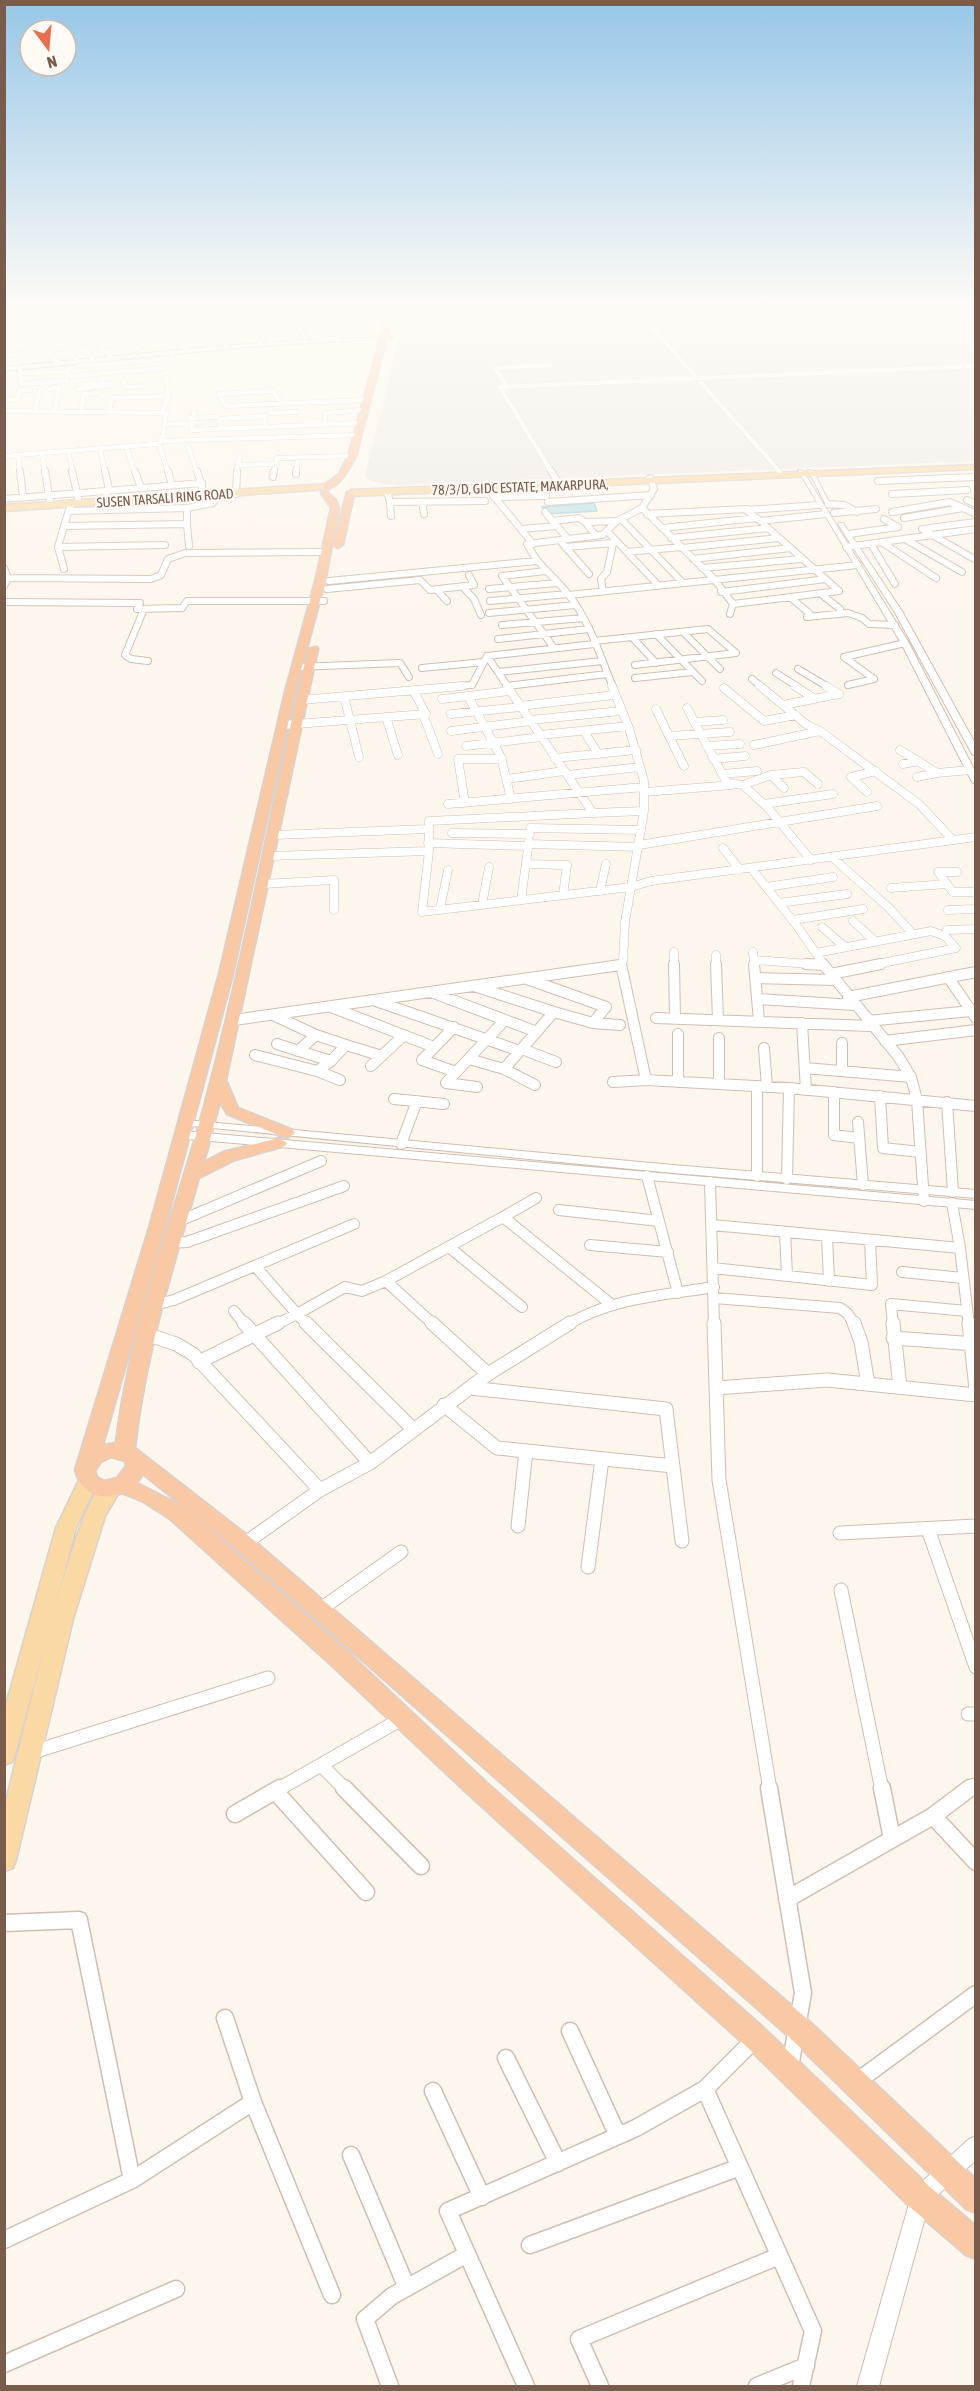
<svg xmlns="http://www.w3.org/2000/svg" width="980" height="2391" font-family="'Asap Condensed',sans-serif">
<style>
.industrial{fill:#efe9e4}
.water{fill:#bfe3e8;stroke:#a5d3da;stroke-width:1.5}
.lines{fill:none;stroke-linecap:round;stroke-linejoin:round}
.minor-far5-casing{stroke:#d1beb0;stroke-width:5}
.minor-far4-casing{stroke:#d1beb0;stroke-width:8}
.minor-far3-casing{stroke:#d1beb0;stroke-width:9}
.minor-far2-casing{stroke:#d1beb0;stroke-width:12}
.minor-far1-casing{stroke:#d1beb0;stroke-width:15}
.minor-casing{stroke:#d1beb0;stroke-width:19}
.tertiary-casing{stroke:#d1beb0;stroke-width:2}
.primary-casing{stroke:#dad1cd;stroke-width:3}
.trunk-casing{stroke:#dad1cd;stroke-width:3}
.minor-far5{stroke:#fff;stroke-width:4.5}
.minor-far4{stroke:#fff;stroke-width:6}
.minor-far3{stroke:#fff;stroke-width:8}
.minor-far2{stroke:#fff;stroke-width:10}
.minor-far1{stroke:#fff;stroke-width:13}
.minor{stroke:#fff;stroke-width:16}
.tertiary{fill:#fff;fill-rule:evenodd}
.primary{fill:#fbd9a5;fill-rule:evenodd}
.trunk{fill:#f9c8a4;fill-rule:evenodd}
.labels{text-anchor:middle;stroke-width:4.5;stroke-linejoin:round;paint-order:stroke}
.far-street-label{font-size:14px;fill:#7a5c4d;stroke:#fffaf3}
</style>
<rect width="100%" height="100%" fill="#fdf6ec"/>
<path class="industrial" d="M405 306H975V461L401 485 381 484 369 480 365 475 390 375Z"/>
<path class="water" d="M594 503 597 511 546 514 542 507Z"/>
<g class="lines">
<defs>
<path id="minor-far5" d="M633 306 780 472
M31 310C28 332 44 348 58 363
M108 312 116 309 168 306
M4 313 50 306
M282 313 324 312
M82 314 108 312 110 319 102 320 105 329
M148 316 204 312
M324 317V312H352
M122 320 139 319
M85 322 87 330 122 328
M4 323 29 320
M31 324 73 321 72 316 46 318
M231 324 226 313 280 310
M248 324 261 345
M145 326 169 325
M278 326 294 342
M324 326 319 338 338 339
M249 327 314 323 358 324
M331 327H341L338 340
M16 329 20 339
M35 332 54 330 46 319
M265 333 272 344
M218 336 209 325 237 323
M176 337 203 335 212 348
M91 338 135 335 133 327 122 328V318
M130 338 175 335
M60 342 56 335 72 333 79 342
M152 345 180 343
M44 346 95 341 100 346
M4 347 42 343
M227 347 218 336 253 333
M84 348 93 359
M185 351 169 324 209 321
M51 355 71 353 77 361
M4 356 48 351
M110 357 100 346 131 343 139 349
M4 364 17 363
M80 366 171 359 173 358 171 352
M20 367 21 384 67 381 68 372 22 373
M72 376 165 368
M167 378 168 396
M124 381 125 387 146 386
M507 387 495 368 551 365
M49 389 59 388 55 410
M78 389 111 385 107 383 80 385
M4 401 18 398 19 390H30
M281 403 273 391 218 394 226 406 367 400
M269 404 271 413 298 412
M81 410 84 394 97 393
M4 411 166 413 162 441 357 435
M35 411 40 389
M109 411 112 398 168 396 162 412
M194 412 192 430 361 423
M190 418 217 417
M164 424 200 423
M325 424V413L364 410
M221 429 220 419 264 416 266 426
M188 446 197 473
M126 447 135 473
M160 447 168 473
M100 449 105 473
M68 451 73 473
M42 453 45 473
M18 455 20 473
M4 456 157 444 162 441
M238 465 276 464
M236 473 240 456
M274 473 277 458 352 456
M296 473 298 458
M552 473 500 387 976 366"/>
<path id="minor-far4" d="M20 471 23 497
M45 471 50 502
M72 471 78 498
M105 471 109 490 106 491 202 483
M135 471 141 488
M168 471 172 485
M197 471 205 496
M551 471 558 482
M296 474V471
M273 477 274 471
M878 481 974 477
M487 488 533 544
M387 492 390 502 485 501
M236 494 237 471
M892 494 967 490
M494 497 546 496
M4 499 106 491 107 496
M967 500 976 504
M390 502 391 516
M422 502 424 514
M548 502 651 495
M71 504 64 526 187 524V508L213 503 216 498
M828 504 844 505 857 512
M819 505 746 510 760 521 826 514
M642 508 714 579 733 604 730 614
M69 511 187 508
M545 512 568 539
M892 512 950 502 976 514
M834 513 876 509
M647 514 746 509
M904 518 963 508
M621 519 683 583
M552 521 579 518 585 522
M976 522 922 529 976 560
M187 524 189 546
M64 526 58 547 64 569
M662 528 757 518
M521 529 556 526
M607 531 658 585
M849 534 898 527 884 519
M596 536 585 522 617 521
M671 538 768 528 764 525
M905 539 962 572
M562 543 589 574
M883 543 936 578
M871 544 895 584
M58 547 165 545
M565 547 613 543
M846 547 976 529
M682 548 779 538
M627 552 681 547
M693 559 791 548
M4 568 8 578 4 586
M702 568 802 559
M546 571 502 576 554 648
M4 578 151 579 161 575 168 559 185 553 326 552
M329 581 536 561
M463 587 474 599 481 615
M327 589 420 580 430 590 474 585 469 575
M436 589 447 601
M489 589 557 583
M603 591 601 579 607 572 614 539
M721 592 826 579
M821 594 840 609
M569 595 858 565
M790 597 809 613
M490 601 568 594
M4 602 140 603 137 609 182 608 187 601H324
M733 604 839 591 768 528
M144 609 125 655 131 659 148 661
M489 613 576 605
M807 617 848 613 862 618 869 624 895 625
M502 625 583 618
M683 632 720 669
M656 634 702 681
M632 637 656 663
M498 639 589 629
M594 641 708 629 736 653 635 665
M297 667 400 663 409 677
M422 668 484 662
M798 669 828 687
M498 672 602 661
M776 673 798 687
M635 678 693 672
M752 679 762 687
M848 685 874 679 844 657 905 643
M507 686 607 674
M445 687 472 685 487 656
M508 687 487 656 594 644
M613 687C600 656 590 621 568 594 554 576 538 566 527 544L602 535 617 521 642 508 654 489 650 478"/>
<path id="minor-far3" d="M507 686 593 813 429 821V851L422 912 631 887 651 881 976 837
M612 686 629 728 644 781V811L625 922 623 961 620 965
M760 686 807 725 820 731
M795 686 815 699
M724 688 764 721 796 715
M510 691 468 696 501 757 511 799
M344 696 359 757
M442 699 468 696
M301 700 462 686
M783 705 839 694 826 686
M520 706 614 695
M687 708 727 783 743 785 768 808 811 860
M656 709 669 736
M423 714 438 754
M451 714 521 707
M386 717 398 755
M530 720 621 711
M694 722 723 720
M283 725 426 714 413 690
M451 731 531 721
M584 731 598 754
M540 735 628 726
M754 745 820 731 919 804 953 840
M466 746 541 737
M707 746 740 744
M900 750 937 773 970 770
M555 758 636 750
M713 759 745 756
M903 764 919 761
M684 766 669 736 730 732
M722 774 757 771
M567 775 640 767
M771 775 804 772 818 784
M917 777 937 773
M507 779 564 771
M743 785 771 775 784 788
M645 792 732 785
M867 792 851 777 876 771
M465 803 458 759H502
M448 804 644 787
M764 804 833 794
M593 813 644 811
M530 828 641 830
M452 833 530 834
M273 835 428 829
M428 843 528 846
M528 844 639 847
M639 845 877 806
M723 848 740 870
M270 856 429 851
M832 857 889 908 913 934
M526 864 567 865 563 895
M751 868 797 926 824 965
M957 872H938L953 892H976
M263 884 334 880V910
M766 887 833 877
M891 888 947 884
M600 891 606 864
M521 900 529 841
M779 903 847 894
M482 905 489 867
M440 909 448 870
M948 910 976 909
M793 920 863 909
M853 921 875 941
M822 927 845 947
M947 930 976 929
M674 952V965
M753 952 754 965
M816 953 931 931 945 936 956 948 873 965
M716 955V965
M754 960 824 965"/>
<path id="minor-far2" d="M621 964 646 1080
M674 964 675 1018
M716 964 718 1020
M754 964 759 1021
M806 964 824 965
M823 964 898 1056 911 1077 917 1100 924 1201
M831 974 881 964
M948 977 976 1018
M755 978 836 980
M527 979 606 1007 593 1023
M474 986 554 1012 504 1069 535 1085
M431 992 537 1032
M848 997 976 972
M757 999 854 1005
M376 1001 520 1051
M331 1007 434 1047
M554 1012 593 1023 620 1025
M273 1015 316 1035 346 1045 331 1061 277 1044
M656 1018 871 1026
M234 1020 620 965
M867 1021 971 1011
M802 1023 806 1090
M454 1027 422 1060 456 1072
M678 1034V1082
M719 1038V1084
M885 1041 976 1030
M842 1043V1071
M346 1045 382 1056
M764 1048 767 1087
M522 1049 556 1062
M298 1051 316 1035
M255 1055 317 1071 331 1061
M469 1059 504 1069
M371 1066 404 1035
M805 1068 911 1077
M317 1071 340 1080
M613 1082 646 1080 789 1088 976 1106
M757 1086V1176
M477 1087 446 1083 504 1021
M834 1092V1135L858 1138
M880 1096 883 1148 920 1152
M394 1099 444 1104
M947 1102 953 1192
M858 1122 863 1185
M401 1144 417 1101
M647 1176 678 1293
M787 1179 789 1088
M710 1182 714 1325
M952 1203 960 1248 969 1325
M559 1210 659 1221
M503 1217 536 1198
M177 1222 321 1161
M712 1225 960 1248
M785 1232 787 1276
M827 1236 829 1281
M170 1243 187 1242 344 1186
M590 1245 668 1252
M449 1247 522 1307
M255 1266 297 1314 345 1287 362 1291 386 1281 503 1217 612 1305
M713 1268 872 1285 870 1240
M902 1272 963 1278
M386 1281 434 1325
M714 1298 840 1308 847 1313 855 1325
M154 1305 174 1300 354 1224
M234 1311 245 1325
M275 1325 297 1314 308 1325
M567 1325C610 1298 665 1295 714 1287
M893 1325 891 1304 967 1311"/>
<path id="minor-far1" d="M244 1323 370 1463
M306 1323 413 1429
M432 1323 488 1374
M714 1323 719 1480 770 1790
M854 1323 861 1342 868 1384
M893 1323 900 1387
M969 1323 976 1389
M146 1334 176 1344 193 1354 320 1490
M893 1338 976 1344
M199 1362 278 1323
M470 1388 666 1409 682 1541
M716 1388 827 1380 976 1395
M444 1405 497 1448 673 1466
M518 1526 526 1451
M928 1529 976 1667
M840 1533 976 1526
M244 1544 320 1490 370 1463 488 1374 570 1323
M588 1567 602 1459
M841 1590 882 1790
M318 1611 401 1552
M968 1714H976
M30 1753 268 1678
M322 1766 346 1790
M277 1790 403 1718
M968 1790 974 1785"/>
<path id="minor" d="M344 1788 421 1866
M769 1788 803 1993 790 2067
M882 1788 892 1839
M275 1791 366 1892
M235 1814 280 1788
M933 1816 976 1862
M787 1899 933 1816 970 1788
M4 1923 79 1920 132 2180
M570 2031 618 2136
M755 2039 705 2089 813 2331 801 2386
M506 2058 558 2163
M855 2083 976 1994
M433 2091 482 2197
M253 2102 332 2295
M351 2155 407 2288
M4 2240 132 2180 253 2102 225 2018
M530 2245 740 2167
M4 2364 176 2289
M390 2386 365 2319 392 2296 467 2254
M526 2386 448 2211 636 2128 705 2089
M600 2386 579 2339 779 2256
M757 2386 806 2366"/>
<path id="tertiary" d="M276 306H280L288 320 302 328 308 340 392 337 394 338 246 347 4 371V367L198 348 303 340 298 330 284 322Z
M798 470 803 471 909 643 976 773V784L972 782 901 643Z
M808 470 813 471 832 508 827 507Z
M839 523H843L902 611 976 745V756L972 754 894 611 838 524Z
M185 1120 673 1165 976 1190V1198L673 1173 181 1125 179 1123 181 1121Z
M182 1131 976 1201V1209L178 1138 176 1135 178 1132Z
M976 2136V2160L929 2203 879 2386H857L913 2190 969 2139Z"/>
<path id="primary" d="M976 465V469L351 496 347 493 351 490Z
M326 484 329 485V489L4 511V505Z
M88 1473 95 1476 98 1481 76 1528 54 1610C62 1585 85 1497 104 1483 109 1480 114 1482 118 1484L121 1489 105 1516 73 1619 16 1860 13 1868 4 1871V1809L46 1640 15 1755 12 1762 4 1765V1712L56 1528 81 1476Z"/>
<path id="trunk" d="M389 306H395L356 456C349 469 340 489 324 489V485L339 474 348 456Z
M325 490 336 500 339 508 325 582 295 692 233 974 165 1228 103 1445 116 1443C129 1328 173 1221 203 1110 244 958 272 802 308 649L317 647 318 649 226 1080 238 1108 293 1130 295 1133 287 1138 281 1136 227 1114 220 1102 204 1162 223 1152 279 1138 287 1143 285 1146 235 1160 199 1178C173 1267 145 1355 135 1448L251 1538 806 2018 976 2179V2213L966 2209 788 2036 237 1550 143 1474 137 1483 184 1507 346 1650 486 1782 765 2029 930 2187 976 2226V2259L966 2255 910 2207 747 2047 470 1796 330 1664 170 1519 142 1501 122 1493C100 1502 81 1493 75 1470L149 1228 219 974 285 692 315 582 331 508 321 493ZM111 1457 125 1461 126 1466 117 1478 104 1481 97 1477 95 1471 101 1462Z
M347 492 354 494 343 545 338 548 333 545Z"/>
</defs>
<use href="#minor-far5" class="minor-far5-casing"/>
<use href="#minor-far4" class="minor-far4-casing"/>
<use href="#minor-far3" class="minor-far3-casing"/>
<use href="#minor-far2" class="minor-far2-casing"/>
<use href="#minor-far1" class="minor-far1-casing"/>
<use href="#minor" class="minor-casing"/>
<use href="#tertiary" class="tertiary-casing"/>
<use href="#primary" class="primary-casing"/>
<use href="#trunk" class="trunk-casing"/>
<use href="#minor-far5" class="minor-far5"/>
<use href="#minor-far4" class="minor-far4"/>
<use href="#minor-far3" class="minor-far3"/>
<use href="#minor-far2" class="minor-far2"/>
<use href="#minor-far1" class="minor-far1"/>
<use href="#minor" class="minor"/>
<use href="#tertiary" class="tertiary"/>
<use href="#primary" class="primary"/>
<use href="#trunk" class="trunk"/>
</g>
<linearGradient id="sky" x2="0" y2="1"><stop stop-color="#97c7e8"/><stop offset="0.48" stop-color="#fefbf6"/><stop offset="1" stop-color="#fefbf6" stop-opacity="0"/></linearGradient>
<rect width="980" height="641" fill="url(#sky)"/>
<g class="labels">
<g class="far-street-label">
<text transform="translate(520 487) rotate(-2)" y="5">78/3/D, GIDC ESTATE, MAKARPURA,</text>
<text transform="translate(165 498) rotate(-4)" y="5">SUSEN TARSALI RING ROAD</text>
</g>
</g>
<rect width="980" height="2391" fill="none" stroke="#7a5c4d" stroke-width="12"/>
<g transform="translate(48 48) rotate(164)"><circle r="28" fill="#fffaf3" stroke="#cabbb1" stroke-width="1.5"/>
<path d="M0-4.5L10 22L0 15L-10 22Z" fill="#e76f51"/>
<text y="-9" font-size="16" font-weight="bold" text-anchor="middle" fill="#7a5c4d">N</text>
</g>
</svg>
